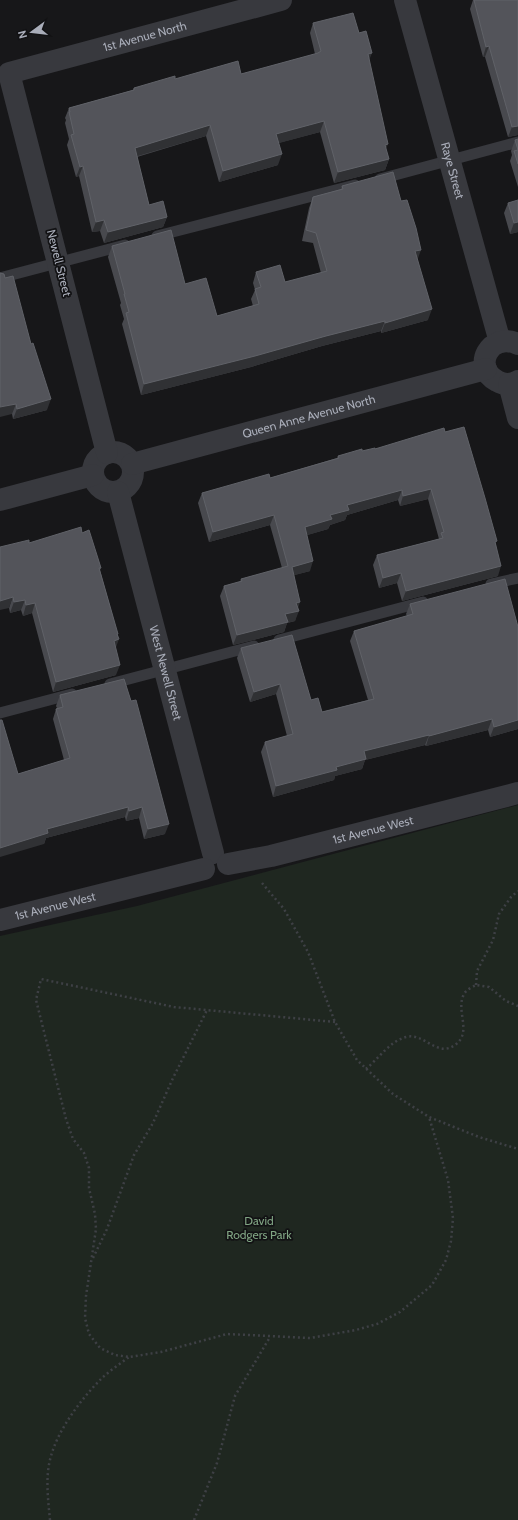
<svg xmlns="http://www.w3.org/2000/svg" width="518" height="1520" font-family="Cabin,sans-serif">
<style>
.green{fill:#1f2720}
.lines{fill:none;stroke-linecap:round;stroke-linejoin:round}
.path{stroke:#3e4045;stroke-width:2.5;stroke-dasharray:2 3;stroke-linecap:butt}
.lane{stroke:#38393e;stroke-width:11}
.street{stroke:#38393e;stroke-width:22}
.wall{fill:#48494e}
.shaded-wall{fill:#303134}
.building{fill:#53545a;stroke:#606268}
.labels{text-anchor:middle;stroke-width:3.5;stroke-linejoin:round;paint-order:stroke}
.street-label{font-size:12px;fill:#a9adb9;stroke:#121214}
.park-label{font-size:12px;fill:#80a483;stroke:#121214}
</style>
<rect width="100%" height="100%" fill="#171719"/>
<path class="green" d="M518 805V1520H0V936L137 906Z"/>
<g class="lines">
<path class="path" d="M262 883 284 909 308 952 335 1022 357 1060 393 1094 429 1117 479 1137 518 1149
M476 985 477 971 493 940 499 914 511 897 518 891
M335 1022 174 1007 41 979 36 1000 66 1119 73 1139 84 1153 89 1168V1188L95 1214 96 1229 86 1296 85 1318 89 1334 100 1348 115 1355 129 1357 161 1352 227 1334 310 1338 356 1330 377 1324 400 1312 432 1285 446 1260 451 1241 453 1218 448 1180 429 1117
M366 1069C378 1059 390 1041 406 1037 424 1032 437 1058 455 1045 473 1032 455 1011 464 994 466 990 472 987 476 985L489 987 506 1001 518 1006
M93 1258 107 1229 134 1155 153 1123 173 1078 207 1010
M50 1520C48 1499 45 1476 51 1456 58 1430 81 1399 101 1379 109 1371 120 1364 129 1357
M194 1520 217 1463 235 1396 270 1337"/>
<path class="lane" d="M380 179 518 142
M157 236 355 185
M0 278 125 245
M491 584 518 578
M279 640 423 602
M110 684 254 646
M0 713 72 694"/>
<g class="street">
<path id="s1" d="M405 0 500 342"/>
<path d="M518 344C490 331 471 367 497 381 504 385 511 385 518 381"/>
<path d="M509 384 518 418"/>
<circle cx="113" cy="472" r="20"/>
<path id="s2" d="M107 453 9 73 281 0"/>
<path id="s3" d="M132 464 486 369"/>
<path id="s4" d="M118 492 213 853"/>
<path d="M0 500 93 475"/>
<path id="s5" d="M228 864 271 856 518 793"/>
<path id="s6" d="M0 920 204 869"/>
</g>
</g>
<path class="wall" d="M473 0H518V135L508 137 485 57H483L470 9Z
M313 23 359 33 369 60 386 150 389 159 385 170 334 183 320 132 278 143V165L219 182 206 136 137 157 149 205 167 217 163 227 104 243 100 231 92 232 79 176 76 177 67 145 69 139 65 123 66 120 65 118 69 108 133 90 134 88 175 79 241 74 315 54 310 33Z
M518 139V187L510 161 512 155 511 151 515 140Z
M342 186 417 259 428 320 381 333V331L322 346 251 367 141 395 122 324 124 319 120 305 121 303 108 257 112 246 185 284 217 316 253 306 251 299 255 290 253 283 256 272 285 282 321 273 313 243 302 241 309 208 313 197 341 189Z
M508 203 518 232 510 234 504 213Z
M0 273 47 410 13 419 12 414Z
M445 432 496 544 498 576 402 601 397 583 379 588 373 565 377 555 439 539 428 499 400 506 398 500 347 515 345 520 330 525 328 529 307 535 310 571 294 575 298 609 295 621 287 623 284 632 233 645 220 596 224 586 240 582 241 579 282 568 270 525 209 542 198 503 202 493 270 478 337 458 338 456 375 449Z
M82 533 101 568 100 570 118 636 115 648 116 675 53 692 32 613 23 616 21 610 10 613 9 608 29 543Z
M410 604 518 627V729L490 737 488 730 426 746 425 745 365 760 362 769 335 776 334 780 273 797 261 752 265 742 287 736 276 694 250 702 237 658 241 648 311 700 322 712 368 700 350 641 354 631 407 616 406 614Z
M60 695 165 834 144 839 139 818 126 821 125 817 46 838 44 844 18 774 64 760 53 719 56 709 57 708 56 706Z"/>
<path class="shaded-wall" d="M489 46 485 57H483L486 47Z
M372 53 368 63V54Z
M324 121 320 132 272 145 276 134Z
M210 125 206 136 131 158 135 148Z
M518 126V135L508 137 512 127Z
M388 144 384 154 385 145Z
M282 154 278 165 219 182 223 171Z
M389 159 385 170 334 183 338 172Z
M83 166 79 176 76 177 80 167Z
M167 217 163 227 104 243 108 232Z
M104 220 100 231 92 232 96 222Z
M518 222V232L510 234 514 223Z
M421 250 417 261 415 251Z
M432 309 428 320 381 333 385 323Z
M385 321 381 331 322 346 251 367 141 395 144 384 326 336Z
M51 399 47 410 13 419 17 409Z
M16 404 12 414 0 417V407Z
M431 489 428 499 400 506 403 496Z
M402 490 398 500 347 515 345 520 330 525 328 529 301 537 305 527 330 515 347 505Z
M274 515 270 525 209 542 213 532Z
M313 561 310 571 288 577 292 567Z
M501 566 498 576 402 601 406 591Z
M401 573 397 583 379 588 383 578Z
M13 597 9 608 0 610V601Z
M25 600 21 610 10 613 14 602Z
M300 602 297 611H299L295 621 287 623 284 632 233 645 237 635 285 614 296 603Z
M35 603 32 613 23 616 26 605Z
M117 634H118L116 640 119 639 115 650 114 641Z
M120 665 116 675 53 692 56 682Z
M280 684 276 694 250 702 254 692Z
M492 719 488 730 426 746 429 736Z
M518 720V729L490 737 494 727Z
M429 735 425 745 365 760 362 769 335 776 334 780 273 797 276 786 364 751Z
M128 807 125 817 46 838 44 844 0 857V848L47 829Z
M142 807 139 818 126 821 129 811Z
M169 824 165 834 144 839 148 829Z"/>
<path class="building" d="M474 0H518V126L512 127 489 46 486 47Z
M353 13 359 33 366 31 372 53 368 54 388 144 385 145 389 159 338 172 324 121 276 134 282 154 223 171 210 125 135 148 149 205 163 201 167 217 108 232 104 220 96 222 83 166 80 167 71 135 74 134 69 112H70L69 108 134 90V88L175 76V79L238 61 241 74 318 53 321 51 313 23Z
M518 139V164L514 151 518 150 515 140Z
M393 172 401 201 407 200 416 228 421 250 415 251 432 309 385 323V321L326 336 255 356 144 384 126 313 129 312 124 294H125L112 246 171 230 185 284 206 278 217 316 259 304 255 289 261 287 256 272 280 265 285 282 327 271 316 233 306 230 313 197 343 189 342 186Z
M518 200V222L514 223 508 203Z
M0 273 4 274 5 278 13 276 31 344 33 343 51 399 17 409 16 404 0 407Z
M464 427 485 498 497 541 495 542 501 566 406 591 401 573 383 578 377 555 443 538 441 533 444 532 431 489 403 496 402 490 347 505 349 510 330 515 332 519 305 527 313 561 292 567 300 602 296 603 299 611 285 614 288 622 237 635 224 586 242 581 241 579 288 566 274 515 213 532 202 493 269 474 270 478 339 458 338 456 362 449V451L375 448V449L444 428 445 432Z
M81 527 82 533 89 530 101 568H99L118 634H117L119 639 114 641 120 665 56 682 35 603 26 605 25 600 14 602 13 597 0 601V547L29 540V543Z
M505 579 518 627V720L494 727 492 719 429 736V735L364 751 366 759 336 767 337 770 276 786 265 742 293 734 280 684 254 692 241 648 292 635 311 700 318 698 322 712 374 699 354 631 413 614 410 604Z
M124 679 131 701 136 700 169 824 148 829 142 807 129 811 128 807 47 829 48 833 0 848V720H2L18 774 70 758 56 709 63 707 60 695Z"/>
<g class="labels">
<g class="street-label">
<text dy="4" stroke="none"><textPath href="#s2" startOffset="533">1st Avenue North</textPath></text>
<text dy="4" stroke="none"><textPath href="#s1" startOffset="177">Raye Street</textPath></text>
<text transform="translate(59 263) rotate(76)" y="4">Newell Street</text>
<text dy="4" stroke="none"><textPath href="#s3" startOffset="183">Queen Anne Avenue North</textPath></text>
<text dy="4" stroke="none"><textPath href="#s4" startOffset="187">West Newell Street</textPath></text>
<text dy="4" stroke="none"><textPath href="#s5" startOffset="149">1st Avenue West</textPath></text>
<text dy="4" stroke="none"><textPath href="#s6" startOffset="57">1st Avenue West</textPath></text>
</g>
<g class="park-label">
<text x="259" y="1225">David<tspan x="259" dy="14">Rodgers Park</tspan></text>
</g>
</g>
<g transform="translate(32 32) rotate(255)" stroke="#121214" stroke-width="3" paint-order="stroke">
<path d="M0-3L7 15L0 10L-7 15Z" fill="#a9adb9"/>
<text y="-6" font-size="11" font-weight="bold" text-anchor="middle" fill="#a9adb9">N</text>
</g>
</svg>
